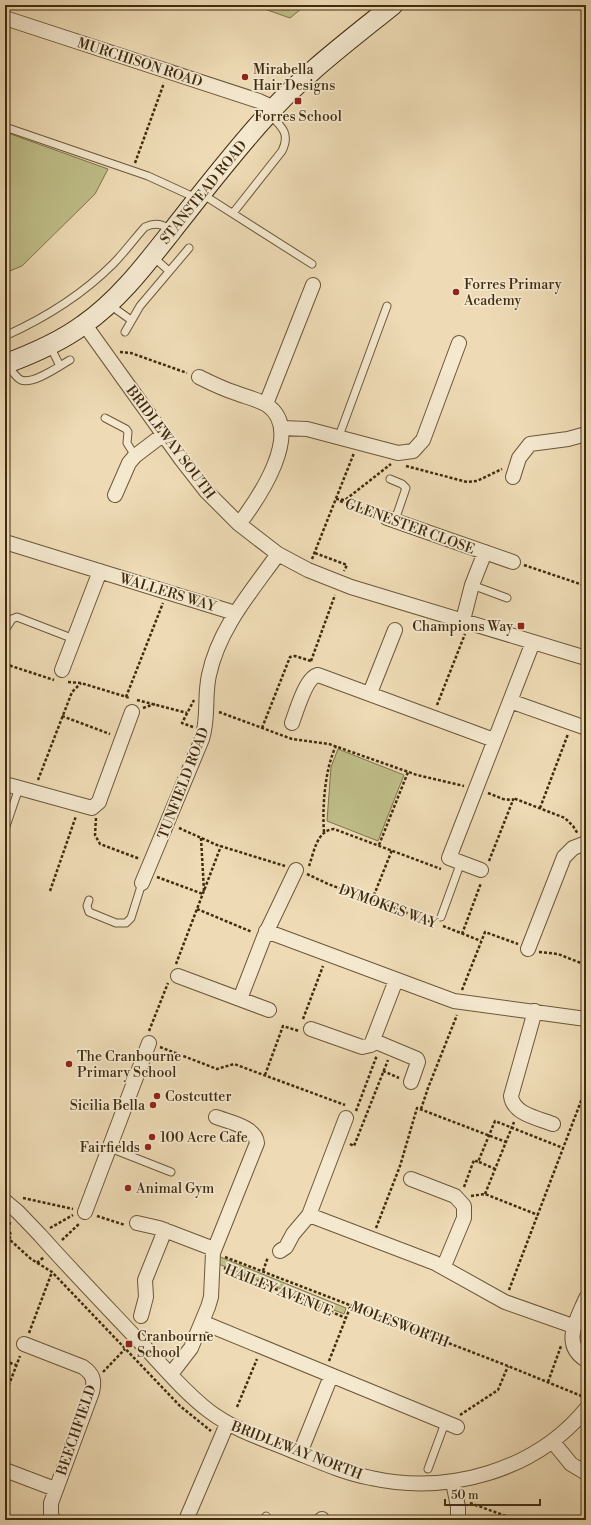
<svg xmlns="http://www.w3.org/2000/svg" width="591" height="1525" font-family="'Libre Bodoni',serif">
<style>
.green{fill:#bfbe89;stroke:#80754c}
.lines{fill:none;stroke-linecap:round;stroke-linejoin:round}
.lane-casing{stroke:#6c5838;stroke-width:9}
.street-casing{stroke:#6c5838;stroke-width:16}
.secondary-casing{stroke:#402c0f;stroke-width:21}
.path{stroke:#402c0f;stroke-width:2.5;stroke-dasharray:3 2;stroke-linecap:butt}
.lane{stroke:#f4e8cf;stroke-width:7}
.street{stroke:#f4e8cf;stroke-width:14}
.secondary{stroke:#f4e8cf;stroke-width:19}
.poi-dot{fill:#8f2418;stroke:#f4e8cf;stroke-width:1.5}
.labels{text-anchor:middle;stroke-width:3.5;stroke-linejoin:round;paint-order:stroke}
.street-label{font-size:14px;fill:#402c0f;stroke:#f4e8cf}
.poi-label{font-size:14px;fill:#402c0f;stroke:#f4e8cf;text-anchor:start}
</style>
<rect width="100%" height="100%" fill="#eedbb5"/>
<filter id="stains"><feTurbulence type="fractalNoise" baseFrequency=".005" numOctaves="4"/><feColorMatrix values="0 0 0 0 .2 0 0 0 0 .09 0 0 0 0 .02 0 0 0 .5 -.17"/></filter>
<radialGradient id="worn" r=".72"><stop offset=".6" stop-color="#630" stop-opacity="0"/><stop offset="1" stop-color="#630" stop-opacity=".3"/></radialGradient>
<path class="green" d="M253 5H306L290 18Z
M5 132 108 169 95 194 22 266 5 273Z
M338 749 404 775 378 841 327 821 331 767Z
M218 1256 346 1308 344 1314 216 1263Z"/>
<g class="lines">
<defs>
<path id="lane" d="M5 127 148 176 196 198
M202 194 312 264
M233 213 282 151C291 133 281 126 268 113
M152 256 169 271
M110 305 131 320
M125 332 140 306 189 248
M5 336C45 318 81 296 113 264 124 253 134 239 145 227 156 222 163 224 172 231
M50 346 60 366
M7 364C11 369 15 377 21 380 33 385 59 366 70 360
M105 418 126 429 128 432 127 443 135 456
M339 436 387 306
M390 479 402 484 406 488 395 520
M472 585 507 598
M5 630 12 619 17 617 74 639
M5 829 19 788
M89 900 87 906 89 912 116 923H126L131 918 142 883
M441 917 461 862
M110 1148 171 1172
M428 1469 445 1423
M265 1520 266 1516"/>
<path id="street" d="M5 18 259 101 274 108
M85 325 181 459 206 491 239 524 278 554 308 570 351 587 586 658
M199 377C211 383 223 389 236 393 246 397 257 399 267 405 305 431 258 499 239 524
M266 404 313 285
M283 428 307 429 398 453 413 451 423 440 459 343
M513 477 519 458 530 444 568 439 586 434
M115 495 129 463 135 456 164 434
M387 518 513 562
M5 542 235 613
M463 620 472 585 485 552
M62 670 100 571
M370 693 395 630
M510 701 586 728
M292 723C296 712 306 677 318 675L494 740
M5 784 92 808 99 802 101 796 132 712
M481 870 449 858 533 642
M142 883 202 739C209 718 204 697 209 675 219 628 251 592 278 554
M266 931 454 1001 586 1019
M528 949 564 857 573 848 586 843
M178 976 269 1010
M240 999 264 937 296 870
M535 1011 511 1096C513 1114 538 1118 553 1124
M311 1029 362 1047 371 1045 396 980
M374 1041 417 1059 418 1062 411 1082
M411 1179 455 1196 464 1206V1218L444 1266
M5 1201 18 1212 40 1235C72 1271 106 1306 139 1341 162 1365 183 1391 209 1411 234 1430 264 1439 293 1451 318 1461 344 1473 371 1478 448 1495 535 1471 586 1409
M85 1212 149 1043
M309 1215 435 1263 505 1302 573 1326
M137 1223 159 1228 214 1249
M280 1251 286 1247 293 1234 309 1215 346 1118
M586 1298C578 1318 560 1344 586 1360
M141 1316 146 1297 145 1280 165 1230
M209 1325 457 1427
M24 1344 83 1367C93 1374 95 1380 92 1392L51 1503V1514L53 1520
M171 1374 191 1348 208 1307 211 1297 213 1253 257 1143C256 1127 229 1122 216 1117
M553 1442 571 1464 586 1473
M300 1453 331 1376
M5 1470 55 1489
M453 1482 458 1507V1520
M186 1520 227 1424
M321 1520 322 1519"/>
<path id="secondary" d="M5 364C32 354 60 342 83 325 118 301 146 264 172 231 201 194 229 158 260 123 299 78 347 42 393 5"/>
</defs>
<use href="#lane" class="lane-casing"/>
<use href="#street" class="street-casing"/>
<use href="#secondary" class="secondary-casing"/>
<path class="path" d="M135 163 164 83
M120 352 131 353 187 373
M406 466 467 482 477 481 502 469
M336 499 345 500 391 464
M340 501 375 513
M315 553 347 565 344 571
M312 559 354 453
M524 565 586 586
M311 661 335 595
M5 664 54 680
M68 682 81 683 130 698
M126 697 163 603
M137 700 187 713
M437 705 465 634
M143 708 155 704
M219 712 292 739 329 744 417 775 464 786
M62 716 110 734
M193 727 182 723 194 700
M262 728 290 657 295 656 311 661
M38 780 72 692 81 683
M488 793 503 799 513 800V798L565 818 573 826 578 834
M540 808 568 734
M96 818 95 835 100 844 140 859
M179 828 217 845 285 866
M324 832C322 808 325 768 336 746
M201 838 204 891
M379 845 408 772
M489 861 513 800
M309 866C314 852 317 830 334 829L441 869
M307 874 328 884 434 923
M157 877 203 894
M50 891 76 816
M372 900 392 850
M197 909 252 932
M443 926 481 941
M462 934 481 883
M539 952 558 954 586 965
M176 964 221 846
M462 990 485 932 518 944
M303 1019 323 966
M149 1031 168 983
M160 1047 217 1069 234 1064 345 1105
M383 1071 399 1078
M265 1075 283 1026 299 1031
M421 1109 428 1088 457 1015
M356 1111 377 1055
M350 1144 354 1146 388 1060
M479 1162 495 1169
M464 1187 474 1160 478 1162 495 1121 563 1148
M485 1194 514 1122
M471 1196 485 1194 538 1215
M23 1198 73 1209
M97 1216 125 1225
M10 1222 9 1229 11 1236 9 1239 31 1259 52 1272 180 1406 211 1431
M50 1228 73 1215
M376 1228 400 1166 417 1108 506 1142
M62 1240 80 1223
M5 1243 9 1239
M225 1257 508 1366 584 1397
M37 1263 44 1257
M224 1268 346 1318
M263 1271 268 1257
M509 1290 586 1088
M29 1333 52 1272
M5 1361 16 1365
M329 1361 351 1305
M103 1372 125 1349
M548 1382 561 1346
M5 1395 20 1356
M237 1407 257 1359
M460 1415 498 1390 508 1366
M470 1503 517 1520"/>
<use href="#lane" class="lane"/>
<use href="#street" class="street"/>
<use href="#secondary" class="secondary"/>
</g>
<g class="poi-dot">
<circle cx="245" cy="77" r="4"/>
<rect x="294" y="97" width="8" height="8" rx="2"/>
<circle cx="456" cy="292" r="4"/>
<rect x="517" y="622" width="8" height="8" rx="2"/>
<circle cx="69" cy="1064" r="4"/>
<circle cx="157" cy="1096" r="4"/>
<circle cx="153" cy="1105" r="4"/>
<circle cx="152" cy="1137" r="4"/>
<circle cx="148" cy="1147" r="4"/>
<circle cx="128" cy="1188" r="4"/>
<rect x="125" y="1340" width="8" height="8" rx="2"/>
</g>
<g class="labels">
<g class="street-label">
<text transform="translate(140 62) rotate(18)" y="5">MURCHISON ROAD</text>
<text transform="translate(203 192) rotate(-51)" y="5">STANSTEAD ROAD</text>
<text transform="translate(171 442) rotate(53)" y="5">BRIDLEWAY SOUTH</text>
<text transform="translate(410 526) rotate(20)" y="5">GLENESTER CLOSE</text>
<text transform="translate(168 592) rotate(17)" y="5">WALLERS WAY</text>
<text transform="translate(183 783) rotate(-69)" y="5">TUNFIELD ROAD</text>
<text transform="translate(388 906) rotate(20)" y="5">DYMOKES WAY</text>
<text transform="translate(279 1290) rotate(22)" y="5">HAILEY AVENUE</text>
<text transform="translate(400 1324) rotate(21)" y="5">MOLESWORTH</text>
<text transform="translate(76 1430) rotate(-71)" y="5">BEECHFIELD</text>
<text transform="translate(297 1450) rotate(21)" y="5">BRIDLEWAY NORTH</text>
</g>
<g class="poi-label">
<text x="253" y="74">Mirabella<tspan x="253" dy="16">Hair Designs</tspan></text>
<text x="298" y="121" text-anchor="middle">Forres School</text>
<text x="464" y="289">Forres Primary<tspan x="464" dy="16">Academy</tspan></text>
<text x="513" y="631" text-anchor="end">Champions Way</text>
<text x="77" y="1061">The Cranbourne<tspan x="77" dy="16">Primary School</tspan></text>
<text x="165" y="1101">Costcutter</text>
<text x="145" y="1110" text-anchor="end">Sicilia Bella</text>
<text x="160" y="1142">100 Acre Cafe</text>
<text x="140" y="1152" text-anchor="end">Fairfields</text>
<text x="136" y="1193">Animal Gym</text>
<text x="137" y="1341">Cranbourne<tspan x="137" dy="16">School</tspan></text>
</g>
</g>
<rect width="591" height="1525" fill="none" stroke="#eedbb5" stroke-width="20"/>
<rect x="6" y="6" width="579" height="1513" fill="none" stroke="#402c0f" stroke-width="2"/>
<rect x="10" y="10" width="571" height="1505" fill="none" stroke="#402c0f"/>
<path d="M445 1499v6h95v-6" fill="none" stroke="#402c0f" stroke-width="2"/>
<text x="451" y="1499" font-size="12" fill="#402c0f" stroke="#f4e8cf" stroke-width="3" paint-order="stroke">50 m</text>
<rect width="100%" height="100%" filter="url(#stains)"/>
<rect width="100%" height="100%" fill="url(#worn)"/>
</svg>
